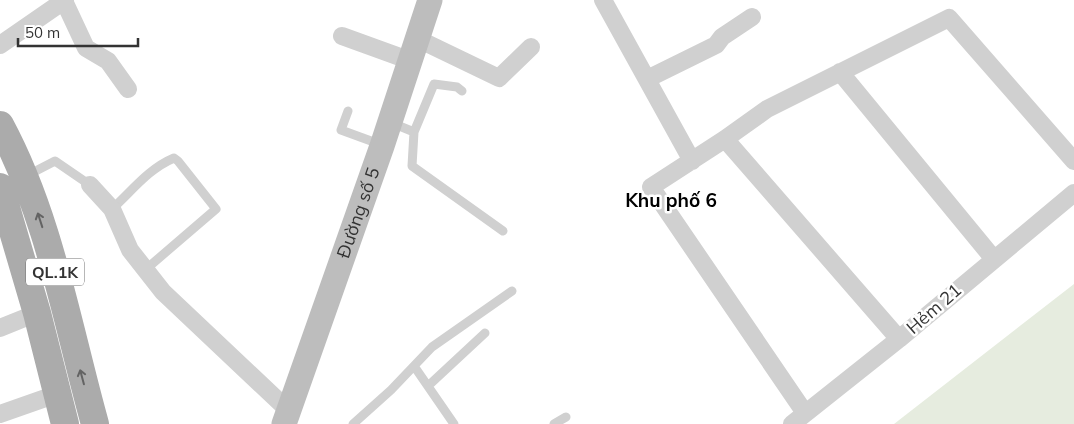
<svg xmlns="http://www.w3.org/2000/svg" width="1074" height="424" font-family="Mulish,sans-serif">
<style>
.green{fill:#e6ecdf}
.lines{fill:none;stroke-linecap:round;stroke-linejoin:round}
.lane{stroke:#d0d0d0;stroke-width:9}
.street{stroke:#d0d0d0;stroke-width:18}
.secondary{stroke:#bdbdbd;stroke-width:25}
.primary{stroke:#ababab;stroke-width:28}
.oneway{stroke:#636363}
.labels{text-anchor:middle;stroke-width:5;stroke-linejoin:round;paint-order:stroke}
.shield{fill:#fff;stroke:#707070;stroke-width:1}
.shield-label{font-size:16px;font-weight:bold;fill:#333}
.street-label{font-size:18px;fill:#333;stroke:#fff}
.neighbourhood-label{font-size:19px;font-weight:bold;fill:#000;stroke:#fff}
</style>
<rect width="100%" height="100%" fill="#fff"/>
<path class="green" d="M1074 284V424H894Z"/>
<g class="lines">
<path class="lane" d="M348 111 341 130 382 145
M392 123 414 132 434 84 457 87 462 91
M414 132 412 166 503 231
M26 176 55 161 90 185
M112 209C132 191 148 169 174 158L178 161 216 209 145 270
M414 366 454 424
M428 386 485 333
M353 424 391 390 432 347 512 291
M554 424 566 417"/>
<path class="street" d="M603 0 692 161
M64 1 86 48 108 61 128 89
M342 36 411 61
M418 39 499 78 531 47
M0 45 65 0
M840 72 993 258
M647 79 716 45 722 37 752 17
M725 139 899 339
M90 185 112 209 130 250 163 292 288 410
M0 328 37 313
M805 413 651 187 725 139 767 109 949 18 1074 161
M0 414 57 394
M792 424 899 339 1074 193"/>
<path class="secondary" id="s1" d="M284 424 382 146 430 0"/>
<path class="primary" d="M0 125C50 218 67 324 95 424
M0 187 37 313 65 424"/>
</g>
<defs><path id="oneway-shaft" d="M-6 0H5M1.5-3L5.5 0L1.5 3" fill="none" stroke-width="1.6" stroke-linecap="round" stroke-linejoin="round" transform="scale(1.25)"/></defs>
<g class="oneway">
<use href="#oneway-shaft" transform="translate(40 220) rotate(-108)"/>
<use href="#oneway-shaft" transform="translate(82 377) rotate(-105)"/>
</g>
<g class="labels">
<rect class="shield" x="26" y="258.5" width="58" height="27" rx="4"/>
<g class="shield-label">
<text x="55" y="278">QL.1K</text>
</g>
<g class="street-label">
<text dy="6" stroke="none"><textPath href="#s1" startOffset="224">Đường số 5</textPath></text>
<text transform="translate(934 309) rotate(-41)" y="6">Hẻm 21</text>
</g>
<g class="neighbourhood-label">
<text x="671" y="207">Khu phố 6</text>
</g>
</g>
<path d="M18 38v8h120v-8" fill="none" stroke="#333333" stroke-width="2.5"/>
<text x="25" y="38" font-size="15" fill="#333333" stroke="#ffffff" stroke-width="4" paint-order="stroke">50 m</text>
</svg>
